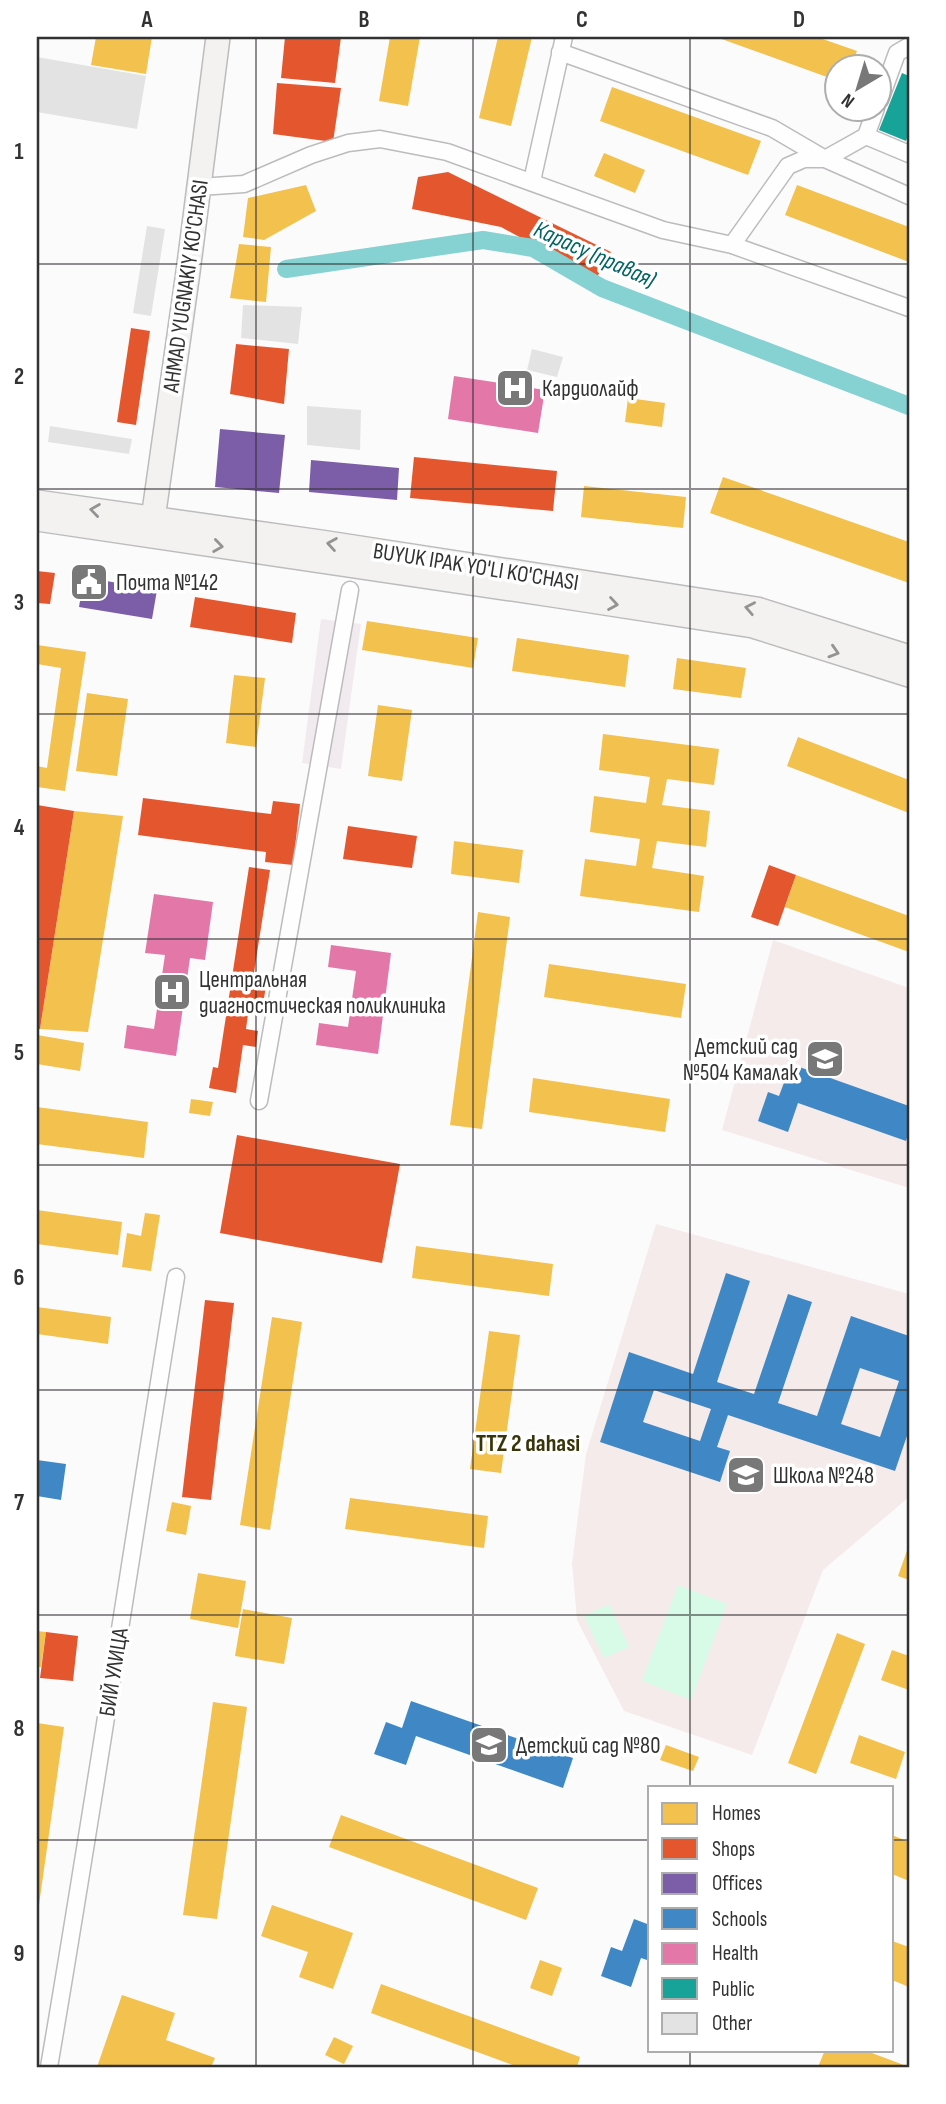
<svg xmlns="http://www.w3.org/2000/svg" width="946" height="2104" font-family="'Sofia Sans Condensed',sans-serif">
<style>
.built{fill:#f1ebf0}
.education{fill:#f5ebea}
.green{fill:#d7fbe6}
.homes{fill:#f2c14e}
.shops{fill:#e4572e}
.offices{fill:#7b5ea7}
.schools{fill:#3f88c5;fill-rule:evenodd}
.health{fill:#e377a8}
.public{fill:#17a398}
.lines{fill:none;stroke-linecap:round;stroke-linejoin:round}
.canal{stroke:#86d2d3;stroke-width:18}
.building{fill:#e4e3e4}
.street-casing{stroke:#bdbcbd;stroke-width:19}
.secondary-casing{stroke:#bdbcbd;stroke-width:26}
.street{stroke:#fffeff;stroke-width:16}
.secondary{stroke:#f4f2f0;stroke-width:23}
.oneway{stroke:#949292}
.grid{fill:none;stroke:#333233;stroke-width:2;stroke-opacity:0.55}
.labels{text-anchor:middle;stroke-width:7;stroke-linejoin:round;paint-order:stroke}
.street-label{font-size:23px;fill:#333233;stroke:#fff}
.poi-label{font-size:23px;fill:#333233;stroke:#fff;text-anchor:start}
.water-label{font-size:24px;font-style:italic;fill:#016464;stroke:#fff}
.neighbourhood-label{font-size:24px;font-weight:bold;fill:#39350a;stroke:#fff}
.neatline{fill:none;stroke:#333233;stroke-width:2.5}
.grid-label{font-size:23px;text-anchor:middle;font-weight:bold;fill:#333233}
</style>
<rect width="100%" height="100%" fill="#fcfbfc"/>
<path class="built" d="M321 619 361 624 341 769 302 763Z"/>
<path class="education" d="M773 940 909 988V1188L722 1130Z
M656 1224 909 1294V1497L823 1570 752 1755 624 1711 577 1620 572 1563 586 1454Z"/>
<path class="green" d="M678 1585 727 1604 691 1700 642 1681Z
M609 1604 629 1647 604 1658 584 1616Z"/>
<path class="homes" d="M96 37H152L146 74 91 65Z
M390 37H420L408 106 379 101Z
M498 37H532L511 126 479 118Z
M716 37H817L857 51 851 66H838V81Z
M612 87 761 141 748 175 600 121Z
M604 153 645 170 635 193 594 176Z
M306 185 316 211 264 240 243 237 248 198Z
M797 185 909 227V262L785 215Z
M239 244 271 247 266 302 230 298Z
M628 398 665 403 662 427 625 422Z
M723 477 909 542V583L710 513Z
M584 486 686 497 683 528 581 517Z
M367 621 478 638 473 668 362 650Z
M517 638 629 655 625 687 512 671Z
M37 645 86 652 65 791 37 787V766L47 768 61 668 37 664Z
M677 658 746 668 741 698 673 689Z
M234 675 265 678 256 747 226 743Z
M87 693 128 699 117 776 76 771Z
M378 705 412 710 402 781 368 776Z
M603 734 719 749 714 785 667 779 662 805 710 811 706 847 657 841 652 868 704 876 699 912 580 896 585 859 636 866 640 839 590 832 594 796 646 803 650 777 599 770Z
M798 737 909 780V813L787 766Z
M74 811 123 816 88 1032 40 1029Z
M454 841 523 850 519 883 451 874Z
M796 875 909 916V952L785 907Z
M478 912 510 917 482 1129 450 1125Z
M549 964 686 984 681 1018 544 997Z
M37 1035 84 1043 80 1071 37 1064Z
M533 1078 670 1099 665 1132 529 1112Z
M191 1099 213 1102 210 1116 189 1113Z
M37 1107 148 1122 144 1158 37 1144Z
M37 1210 122 1222 118 1255 37 1244Z
M145 1213 160 1215 151 1271 122 1267 127 1233 141 1236Z
M416 1246 553 1264 549 1296 412 1278Z
M37 1307 111 1317 108 1344 37 1334Z
M272 1317 302 1322 270 1530 240 1525Z
M489 1331 520 1335 501 1473 470 1469Z
M350 1498 488 1516 484 1548 345 1529Z
M172 1502 191 1506 186 1535 166 1531Z
M909 1545V1580L898 1576Z
M198 1573 246 1581 238 1628 190 1619Z
M243 1609 292 1618 284 1664 235 1656Z
M37 1631 46 1632 41 1667H37Z
M837 1633 865 1644 816 1774 788 1763Z
M892 1650 909 1656V1690L881 1680Z
M213 1702 247 1707 217 1919 183 1915Z
M37 1723 64 1727 38 1912H37Z
M859 1735 905 1752 896 1779 850 1763Z
M666 1745 699 1757 693 1771 660 1760Z
M341 1815 538 1888 526 1920 329 1847Z
M892 1835 909 1842V1881L892 1874Z
M272 1905 353 1933 333 1989 299 1977 308 1952 261 1936Z
M892 1941 909 1947V1987L892 1980Z
M540 1960 562 1968 552 1996 530 1988Z
M381 1984 580 2057 577 2067H518L371 2013Z
M122 1995 175 2013 166 2040 215 2058 211 2067H97Z
M334 2037 353 2046 344 2064 325 2055Z
M825 2050H864L909 2067H818Z"/>
<path class="shops" d="M285 37H341L335 83 281 78Z
M277 83 341 88 333 142 273 134Z
M448 172 611 252 596 279 501 227 412 209 418 177Z
M131 328 150 331 136 425 117 422Z
M236 344 289 349 284 404 230 394Z
M414 457 557 471 553 511 410 498Z
M37 571 55 573 50 604 37 603Z
M195 597 296 613 292 643 190 627Z
M143 798 271 814 273 801 300 804 293 865 265 862 266 852 138 835Z
M37 805 74 811 40 1029H37Z
M348 826 417 836 412 868 343 859Z
M769 865 796 875 778 926 751 917Z
M249 867 270 870 253 979 267 981 262 1009 249 1007 246 1029 258 1031 256 1047 243 1045 236 1093 209 1088 213 1067 218 1068Z
M237 1135 400 1164 382 1263 220 1233Z
M205 1300 234 1303 211 1500 182 1497Z
M46 1632 78 1636 73 1681 40 1678Z"/>
<path class="offices" d="M220 429 285 435 279 493 215 487Z
M311 460 399 468 397 500 309 492Z
M84 577 157 590 152 619 79 607Z"/>
<path class="schools" d="M791 1064 909 1106V1131L906 1141 798 1103 788 1132 758 1121 768 1092 779 1096Z
M726 1273 750 1281 717 1382 754 1394 788 1294 812 1302 778 1403 817 1416 851 1316 909 1336V1430L895 1471 728 1415 717 1447 730 1451 720 1482 600 1442 629 1352 693 1374ZM860 1368 899 1381 880 1437 841 1424ZM654 1390 711 1409 700 1441 643 1422Z
M37 1460 66 1464 61 1500 37 1496Z
M411 1701 573 1758 563 1788 416 1736 406 1765 374 1754 386 1722 402 1728Z
M634 1919 650 1925V1961L641 1958 631 1987 601 1976 611 1947 622 1951Z"/>
<path class="health" d="M454 376 545 390 538 433 448 419Z
M154 894 213 902 205 960 190 958 176 1056 124 1048 127 1025 154 1029 165 955 145 953Z
M331 945 391 953 378 1054 316 1045 319 1023 348 1027 356 971 328 967Z"/>
<path class="public" d="M902 73 909 76V132L906 141 879 130Z"/>
<g class="lines">
<path class="canal" d="M286 269 483 240 533 248 602 288 909 406"/>
</g>
<path class="building" d="M37 57 146 76 137 129 37 112Z
M147 226 165 229 151 316 133 313Z
M243 305 302 307 298 344 241 338Z
M532 349 563 357 557 377 527 370Z
M307 406 361 410 360 450 307 445Z
M50 426 132 439 129 454 48 442Z"/>
<g class="lines">
<defs>
<path id="street" d="M560 52 772 128 825 159 866 136 909 154
M880 100 897 53 909 46
M866 136 876 108
M532 181 564 37
M199 187 244 184 311 155 348 143 380 139 447 152 663 230 732 245 909 308
M732 245 788 166 804 159H825L909 196
M259 1101 350 590
M49 2067C94 1804 133 1540 176 1277"/>
<path id="secondary" d="M37 502 321 542 757 609 909 657
M37 519 559 596 753 626 909 675
M151 533 188 272 218 37"/>
</defs>
<use href="#street" class="street-casing"/>
<use href="#secondary" class="secondary-casing"/>
<use href="#street" class="street"/>
<use href="#secondary" class="secondary"/>
</g>
<defs><path id="oneway-chevron" d="M-2-3.5L2.5 0L-2 3.5" fill="none" stroke-width="1.6" stroke-linecap="round" stroke-linejoin="round" transform="scale(1.75)"/></defs>
<g class="oneway">
<use href="#oneway-chevron" transform="translate(95 510) rotate(-172)"/>
<use href="#oneway-chevron" transform="translate(332 544) rotate(-171)"/>
<use href="#oneway-chevron" transform="translate(218 546) rotate(8)"/>
<use href="#oneway-chevron" transform="translate(613 604) rotate(9)"/>
<use href="#oneway-chevron" transform="translate(750 608) rotate(-169)"/>
<use href="#oneway-chevron" transform="translate(834 652) rotate(17)"/>
</g>
<path class="grid" d="M256 37V2067M473 37V2067M690 37V1787M37 264H909M37 489H909M37 714H909M37 939H909M37 1165H909M37 1390H909M37 1615H909M37 1840H650M892 1840H909M690 2050V2067"/>
<defs>
<symbol id="hospital-square" viewBox="-11 -11 22 22"><rect x="-9" y="-9" width="18" height="18" rx="4" fill="#797879" stroke="#fff"/><path d="M-5-5h3v3.5h4V-5h3V5h-3V1.5h-4V5h-3Z" fill="#fff"/></symbol>
<symbol id="civic-square" viewBox="-11 -11 22 22"><rect x="-9" y="-9" width="18" height="18" rx="4" fill="#797879" stroke="#fff"/><path d="M-.6-6.5H3V-4.5H.6V-3L4-1V1h2V6H-6V1h2V-1L-.6-3ZM-1.2 2.5V6h2.4V2.5Z" fill="#fff"/></symbol>
<symbol id="school-square" viewBox="-11 -11 22 22"><rect x="-9" y="-9" width="18" height="18" rx="4" fill="#797879" stroke="#fff"/><path d="M0-5L7-2L0 1L-7-2ZM-4 1L0 2.5L4 1V4Q0 6-4 4Z" fill="#fff"/></symbol>
</defs>
<g fill-rule="evenodd">
<use href="#hospital-square" x="493" y="366" width="44" height="44"/>
<use href="#civic-square" x="67" y="560" width="44" height="44"/>
<use href="#hospital-square" x="150" y="970" width="44" height="44"/>
<use href="#school-square" x="803" y="1037" width="44" height="44"/>
<use href="#school-square" x="724" y="1453" width="44" height="44"/>
<use href="#school-square" x="467" y="1723" width="44" height="44"/>
</g>
<g class="labels">
<g class="street-label">
<text transform="translate(185 286) rotate(-82)" y="8">AHMAD YUGNAKIY KO'CHASI</text>
<text transform="translate(476 566) rotate(9)" y="8">BUYUK IPAK YO'LI KO'CHASI</text>
<text transform="translate(113 1672) rotate(-81)" y="8">БИЙ УЛИЦА</text>
</g>
<g class="poi-label">
<text x="542" y="396">Кардиолайф</text>
<text x="116" y="590">Почта №142</text>
<text x="199" y="987">Центральная<tspan x="199" dy="26">диагностическая поликлиника</tspan></text>
<text x="798" y="1054" text-anchor="end">Детский сад<tspan x="798" dy="26">№504 Камалак</tspan></text>
<text x="773" y="1483">Школа №248</text>
<text x="516" y="1753">Детский сад №80</text>
</g>
<g class="water-label">
<text transform="translate(595 254) rotate(24)" y="8">Карасу (правая)</text>
</g>
<g class="neighbourhood-label">
<text x="528" y="1451">TTZ 2 dahasi</text>
</g>
</g>
<rect width="946" height="2104" fill="none" stroke="#ffffff" stroke-width="77"/>
<rect x="648" y="1786" width="245" height="266" fill="#ffffff" stroke="#adadad" stroke-width="2"/>
<rect x="662" y="1803" width="35" height="21" fill="#f2c14e" stroke="#adadad" stroke-width="2"/>
<text x="712" y="1820" font-size="21" fill="#333233">Homes</text>
<rect x="662" y="1838" width="35" height="21" fill="#e4572e" stroke="#adadad" stroke-width="2"/>
<text x="712" y="1856" font-size="21" fill="#333233">Shops</text>
<rect x="662" y="1873" width="35" height="21" fill="#7b5ea7" stroke="#adadad" stroke-width="2"/>
<text x="712" y="1890" font-size="21" fill="#333233">Offices</text>
<rect x="662" y="1908" width="35" height="21" fill="#3f88c5" stroke="#adadad" stroke-width="2"/>
<text x="712" y="1926" font-size="21" fill="#333233">Schools</text>
<rect x="662" y="1943" width="35" height="21" fill="#e377a8" stroke="#adadad" stroke-width="2"/>
<text x="712" y="1960" font-size="21" fill="#333233">Health</text>
<rect x="662" y="1978" width="35" height="21" fill="#17a398" stroke="#adadad" stroke-width="2"/>
<text x="712" y="1996" font-size="21" fill="#333233">Public</text>
<rect x="662" y="2013" width="35" height="21" fill="#e4e3e4" stroke="#adadad" stroke-width="2"/>
<text x="712" y="2030" font-size="21" fill="#333233">Other</text>
<g transform="translate(858 88) rotate(218)"><circle r="33" fill="#ffffff" stroke="#adadad" stroke-width="2"/>
<path d="M0-5L12 26L0 18L-12 26Z" fill="#797879"/>
<text y="-10" font-size="19" font-weight="bold" text-anchor="middle" fill="#333233">N</text>
</g>
<rect x="38" y="38" width="870" height="2028" class="neatline"/>
<g class="grid-label">
<text x="147" y="27">A</text>
<text x="364" y="27">B</text>
<text x="582" y="27">C</text>
<text x="799" y="27">D</text>
<text x="19" y="159">1</text>
<text x="19" y="384">2</text>
<text x="19" y="610">3</text>
<text x="19" y="835">4</text>
<text x="19" y="1060">5</text>
<text x="19" y="1285">6</text>
<text x="19" y="1510">7</text>
<text x="19" y="1736">8</text>
<text x="19" y="1961">9</text>
</g>
</svg>
